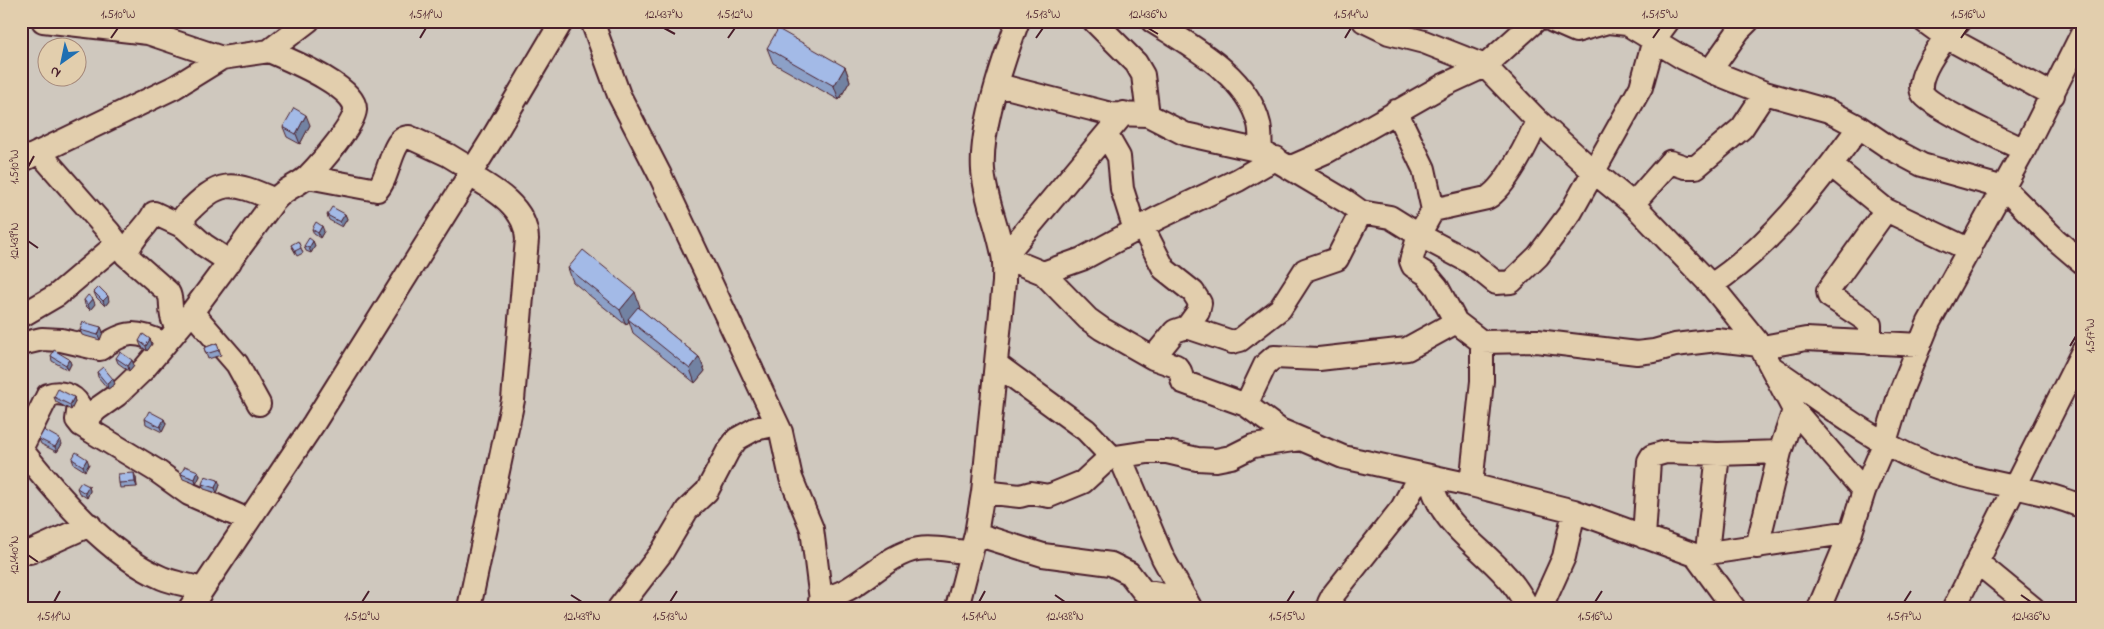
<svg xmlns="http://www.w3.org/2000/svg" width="2104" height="629" font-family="'Indie Flower',sans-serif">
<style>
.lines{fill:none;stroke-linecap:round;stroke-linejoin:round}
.minor-casing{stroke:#4a1f2b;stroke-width:26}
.minor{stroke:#e2cead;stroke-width:22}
.wall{fill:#8ca0c7;stroke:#4a1f2b}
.shaded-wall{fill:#7282a2;stroke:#4a1f2b}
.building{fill:#a3bae7;stroke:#4a1f2b}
.ticks{fill:none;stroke:#4a1f2b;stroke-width:2}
.neatline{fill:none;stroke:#4a1f2b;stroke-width:2}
.ticks-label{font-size:12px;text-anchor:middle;fill:#4a1f2b}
</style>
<rect width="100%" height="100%" fill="#cfc8be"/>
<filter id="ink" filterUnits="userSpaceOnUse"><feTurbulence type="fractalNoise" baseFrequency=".02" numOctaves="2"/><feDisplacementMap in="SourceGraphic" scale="10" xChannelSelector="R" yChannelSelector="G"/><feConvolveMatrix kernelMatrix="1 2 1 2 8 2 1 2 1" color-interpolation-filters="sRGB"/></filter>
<g filter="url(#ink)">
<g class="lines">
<defs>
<path id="minor" d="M43 21 148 33 222 58
M592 21 619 95 660 175 781 432 791 478 812 529 822 608
M1094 21 1136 63 1143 75 1148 115
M1152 21C1191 46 1247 75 1259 124 1261 132 1260 142 1261 151
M1364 21 1389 33 1424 42 1485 66 1537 120 1594 172 1633 204 1711 285 1759 344 1794 410 1864 491
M1553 21 1576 31 1608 22 1627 24 1683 58 1710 71 1765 93 1829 111 1859 127 1890 148 1922 165 2004 188 2055 239 2083 263
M1924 21 1946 37 2053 95
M1960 21C1949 33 1912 77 1923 94 1931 107 2006 141 2024 150
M1710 71 1739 30 1748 21
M998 85 1111 114 1148 115 1185 134 1261 151 1347 202 1361 212 1390 217 1419 235 1470 262 1496 283 1511 282 1538 256 1571 212 1641 87 1654 40 1668 21
M1396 111 1424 169 1433 210 1419 235 1411 261 1413 266 1426 274 1437 287 1456 322 1482 342V381L1471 485
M1107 136 1119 157 1122 189 1135 230
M39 152 109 232 126 255 168 292C174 301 167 313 177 328
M21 161 175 87 222 58 269 51 308 21
M1831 165 1886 210 1970 250
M1289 168 1328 151 1444 85 1485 66 1535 21
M468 174C494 189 526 207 527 239L513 400 469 608
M308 177 377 190C390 177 391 137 409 137L448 155 471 169
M1633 204 1670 162 1685 167H1696L1742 128 1765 93
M1433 210 1487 198C1505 188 1530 140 1537 120
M1142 226 1164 269 1193 292 1200 303 1198 312 1187 327 1175 331 1153 358
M1003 254 1014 245 1124 113
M126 255C132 236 146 229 154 213L184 227
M1004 260 1016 262 1043 273 1082 259 1158 218 1238 180 1276 158
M230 262 204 245 184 227 185 215C220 179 230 180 275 200
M1043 273 1088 319 1102 329 1153 358 1176 366 1180 371 1183 382 1246 405 1280 430 1343 457 1471 485 1574 511 1695 555 1851 532
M1711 285C1769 248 1819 182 1859 127
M192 312 237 364 259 404
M21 316 57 295 110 250 118 246
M1187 327 1232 342 1240 340 1280 309 1305 270 1337 259 1361 212
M1482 342 1537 341 1637 353 1654 351 1675 345 1717 340 1768 346 1806 339 1920 345
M1870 343V325L1864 319 1829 296 1828 291 1886 210
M21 344 42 339 61 340 100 349C125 330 136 330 165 344
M996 364 1086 430 1109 454V458
M1774 369C1821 400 1867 438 1919 460 1971 483 2030 485 2083 507
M1246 405 1265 365 1274 357 1319 359 1407 349 1456 322
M81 425 97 409 117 395 144 369 192 312 275 200C286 187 300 185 309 175 320 164 354 125 355 110 357 87 287 59 269 51
M1120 457 1163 558 1190 607
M1430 477C1438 523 1477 543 1506 576 1515 585 1522 597 1528 608
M983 492 1020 496 1031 493 1049 496 1083 482 1109 458 1148 452H1167L1197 459 1216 460 1231 457 1253 446 1300 439
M976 534 1043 555 1111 564 1129 573 1143 591 1186 599
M1644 537 1649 461 1652 456 1666 452 1718 454 1780 452
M1757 547 1780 452 1794 410
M21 550 30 552 90 525
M1707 552 1718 454
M1695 555 1734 608
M1977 562 2033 608
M202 589C189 585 174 583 162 578 108 555 57 494 21 449L48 395C59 391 73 394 79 405L77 420 81 425 157 471 189 494 248 520
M820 601C829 597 839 594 848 589 870 577 892 553 918 549 936 546 953 552 971 552
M190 608 314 423 492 139 562 21
M619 608 662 552 687 510 707 491 728 451 737 439 755 429 777 424
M957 608 976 534 983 492 1004 282C1004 273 1005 264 1003 255 998 226 985 199 983 170 980 128 1003 61 1018 21
M1330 608 1329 603 1333 595 1402 508 1420 475
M1541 608 1564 557 1574 511
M1819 608 1851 532 1864 491 1885 442 1899 396 1929 322 2024 150 2083 32
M1954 608 2083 351"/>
</defs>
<use href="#minor" class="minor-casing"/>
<use href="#minor" class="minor"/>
</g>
<path class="wall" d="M767 48 845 67 850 81 839 100 773 63Z
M310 125 300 144 287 137 283 127Z
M345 214 347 219 342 227 329 220 327 215Z
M312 229 324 231 320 238 314 234Z
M313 241 315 246 311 253 306 251 304 246Z
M291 245 301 248 303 253 297 256Z
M568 268 640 307 639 308 699 357 705 371 695 383 633 333 629 321 626 325 573 282Z
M94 292 109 301 105 306 96 297Z
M84 300 95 304 90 310 85 305Z
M101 327 103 332 100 340 82 335 80 330Z
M150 339 152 344 147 351 141 346 139 341Z
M217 343 221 355 208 359 204 348Z
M51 356 69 359 71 364 68 370 52 361Z
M116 358 134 365 129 371 118 363Z
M97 372 115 384 108 389 98 377Z
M54 397H74L75 402 71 410 56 402Z
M145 419H164L166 424 162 432 146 424Z
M39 439 62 444 57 452 41 444Z
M72 459 89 464 85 471 74 464Z
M198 471 200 476 196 484 183 479 181 474Z
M136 478 137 487 120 488 119 483Z
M202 484 220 485 217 493 204 489Z
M89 486 90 491 87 498 79 493 77 488Z"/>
<path class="shaded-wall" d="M845 67 850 81 839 100 834 86Z
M306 115 310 125 300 144 296 134Z
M345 214 347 219 342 227 340 222Z
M322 226 324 231 320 238 318 233Z
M313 241 315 246 311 253 309 248Z
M635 292 640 307 629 320 628 319 629 321 626 325 620 310Z
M108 296 109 301 105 306 103 301Z
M93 299 95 304 90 310 88 305Z
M101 327 103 332 100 340 98 335Z
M150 339 152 344 147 351 146 346Z
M699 357 705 371 695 383 690 369Z
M69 359 71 364 68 370 66 365Z
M132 360 134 365 129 371 128 366Z
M113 379 115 384 108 389 107 384Z
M74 397 75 402 71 410 70 405Z
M164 419 166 424 162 432 160 427Z
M60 439 62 444 57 452 55 447Z
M87 459 89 464 85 471 83 466Z
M198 471 200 476 196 484 195 479Z
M134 473 136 478 137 487 135 482Z
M218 480 220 485 217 493 215 488Z
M89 486 90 491 87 498 85 493Z"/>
<path class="building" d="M778 29 845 67 834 86 767 48Z
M294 108 306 115 296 134 283 127Z
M332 207 345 214 340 222 327 215Z
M316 222 322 226 318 233 312 229Z
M309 238 313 241 309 248 304 246Z
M298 241 301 248 295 251 291 245Z
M583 250 635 292 620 310 568 268Z
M99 287 108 296 103 301 94 292Z
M88 295 93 299 88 305 84 300Z
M638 307 699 357 690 369 628 319Z
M83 322 101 327 98 335 80 330Z
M143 334 150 339 146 346 139 341Z
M217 343 219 350 206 354 204 348Z
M54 350 69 359 66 365 51 356Z
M120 352 132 360 128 366 116 358Z
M103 367 113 379 107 384 97 372Z
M58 389 74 397 70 405 54 397Z
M149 411 164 419 160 427 145 419Z
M44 430 60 439 55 447 39 439Z
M76 452 87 459 83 466 72 459Z
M185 466 198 471 195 479 181 474Z
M134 473 135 482 119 483 118 474Z
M205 476 218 480 215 488 202 484Z
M81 482 89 486 85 493 77 488Z"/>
</g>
<path class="ticks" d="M664 28 675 34M1148 28 1158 34M111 38 118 28M420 38 426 28M728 38 735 28M1036 38 1043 28M1345 38 1351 28M1653 38 1660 28M1961 38 1968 28M28 167 34 156M28 241 38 248M2070 346 2076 336M28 555 38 562M571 595 582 602M1055 595 1065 602M2021 595 2031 602M54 602 60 591M362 602 369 591M670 602 677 591M979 602 985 591M1287 602 1294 591M1595 602 1602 591M1904 602 1911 591"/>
<rect width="2104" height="629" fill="none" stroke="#e2cead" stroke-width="55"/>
<g transform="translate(62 62) rotate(213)"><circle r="24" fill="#e2cead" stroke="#a58879"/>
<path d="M0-4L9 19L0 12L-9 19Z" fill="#1f6fb2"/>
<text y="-8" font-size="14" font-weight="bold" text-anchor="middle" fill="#4a1f2b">N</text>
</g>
<rect x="28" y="28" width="2048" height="574" class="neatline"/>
<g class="ticks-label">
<text x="118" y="18">1.510°W</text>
<text x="426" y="18">1.511°W</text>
<text x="664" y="18">12.437°N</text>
<text x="735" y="18">1.512°W</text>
<text x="1043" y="18">1.513°W</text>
<text x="1148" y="18">12.436°N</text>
<text x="1351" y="18">1.514°W</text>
<text x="1660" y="18">1.515°W</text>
<text x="1968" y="18">1.516°W</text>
<text transform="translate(14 167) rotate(-90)" y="4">1.510°W</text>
<text transform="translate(14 241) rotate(-90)" y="4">12.439°N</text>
<text transform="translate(2090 336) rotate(-90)" y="4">1.517°W</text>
<text transform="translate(14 555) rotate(-90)" y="4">12.440°N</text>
<text x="54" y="620">1.511°W</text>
<text x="362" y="620">1.512°W</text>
<text x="582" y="620">12.439°N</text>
<text x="670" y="620">1.513°W</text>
<text x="979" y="620">1.514°W</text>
<text x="1065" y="620">12.438°N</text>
<text x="1287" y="620">1.515°W</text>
<text x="1595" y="620">1.516°W</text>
<text x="1904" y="620">1.517°W</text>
<text x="2031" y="620">12.436°N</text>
</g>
</svg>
